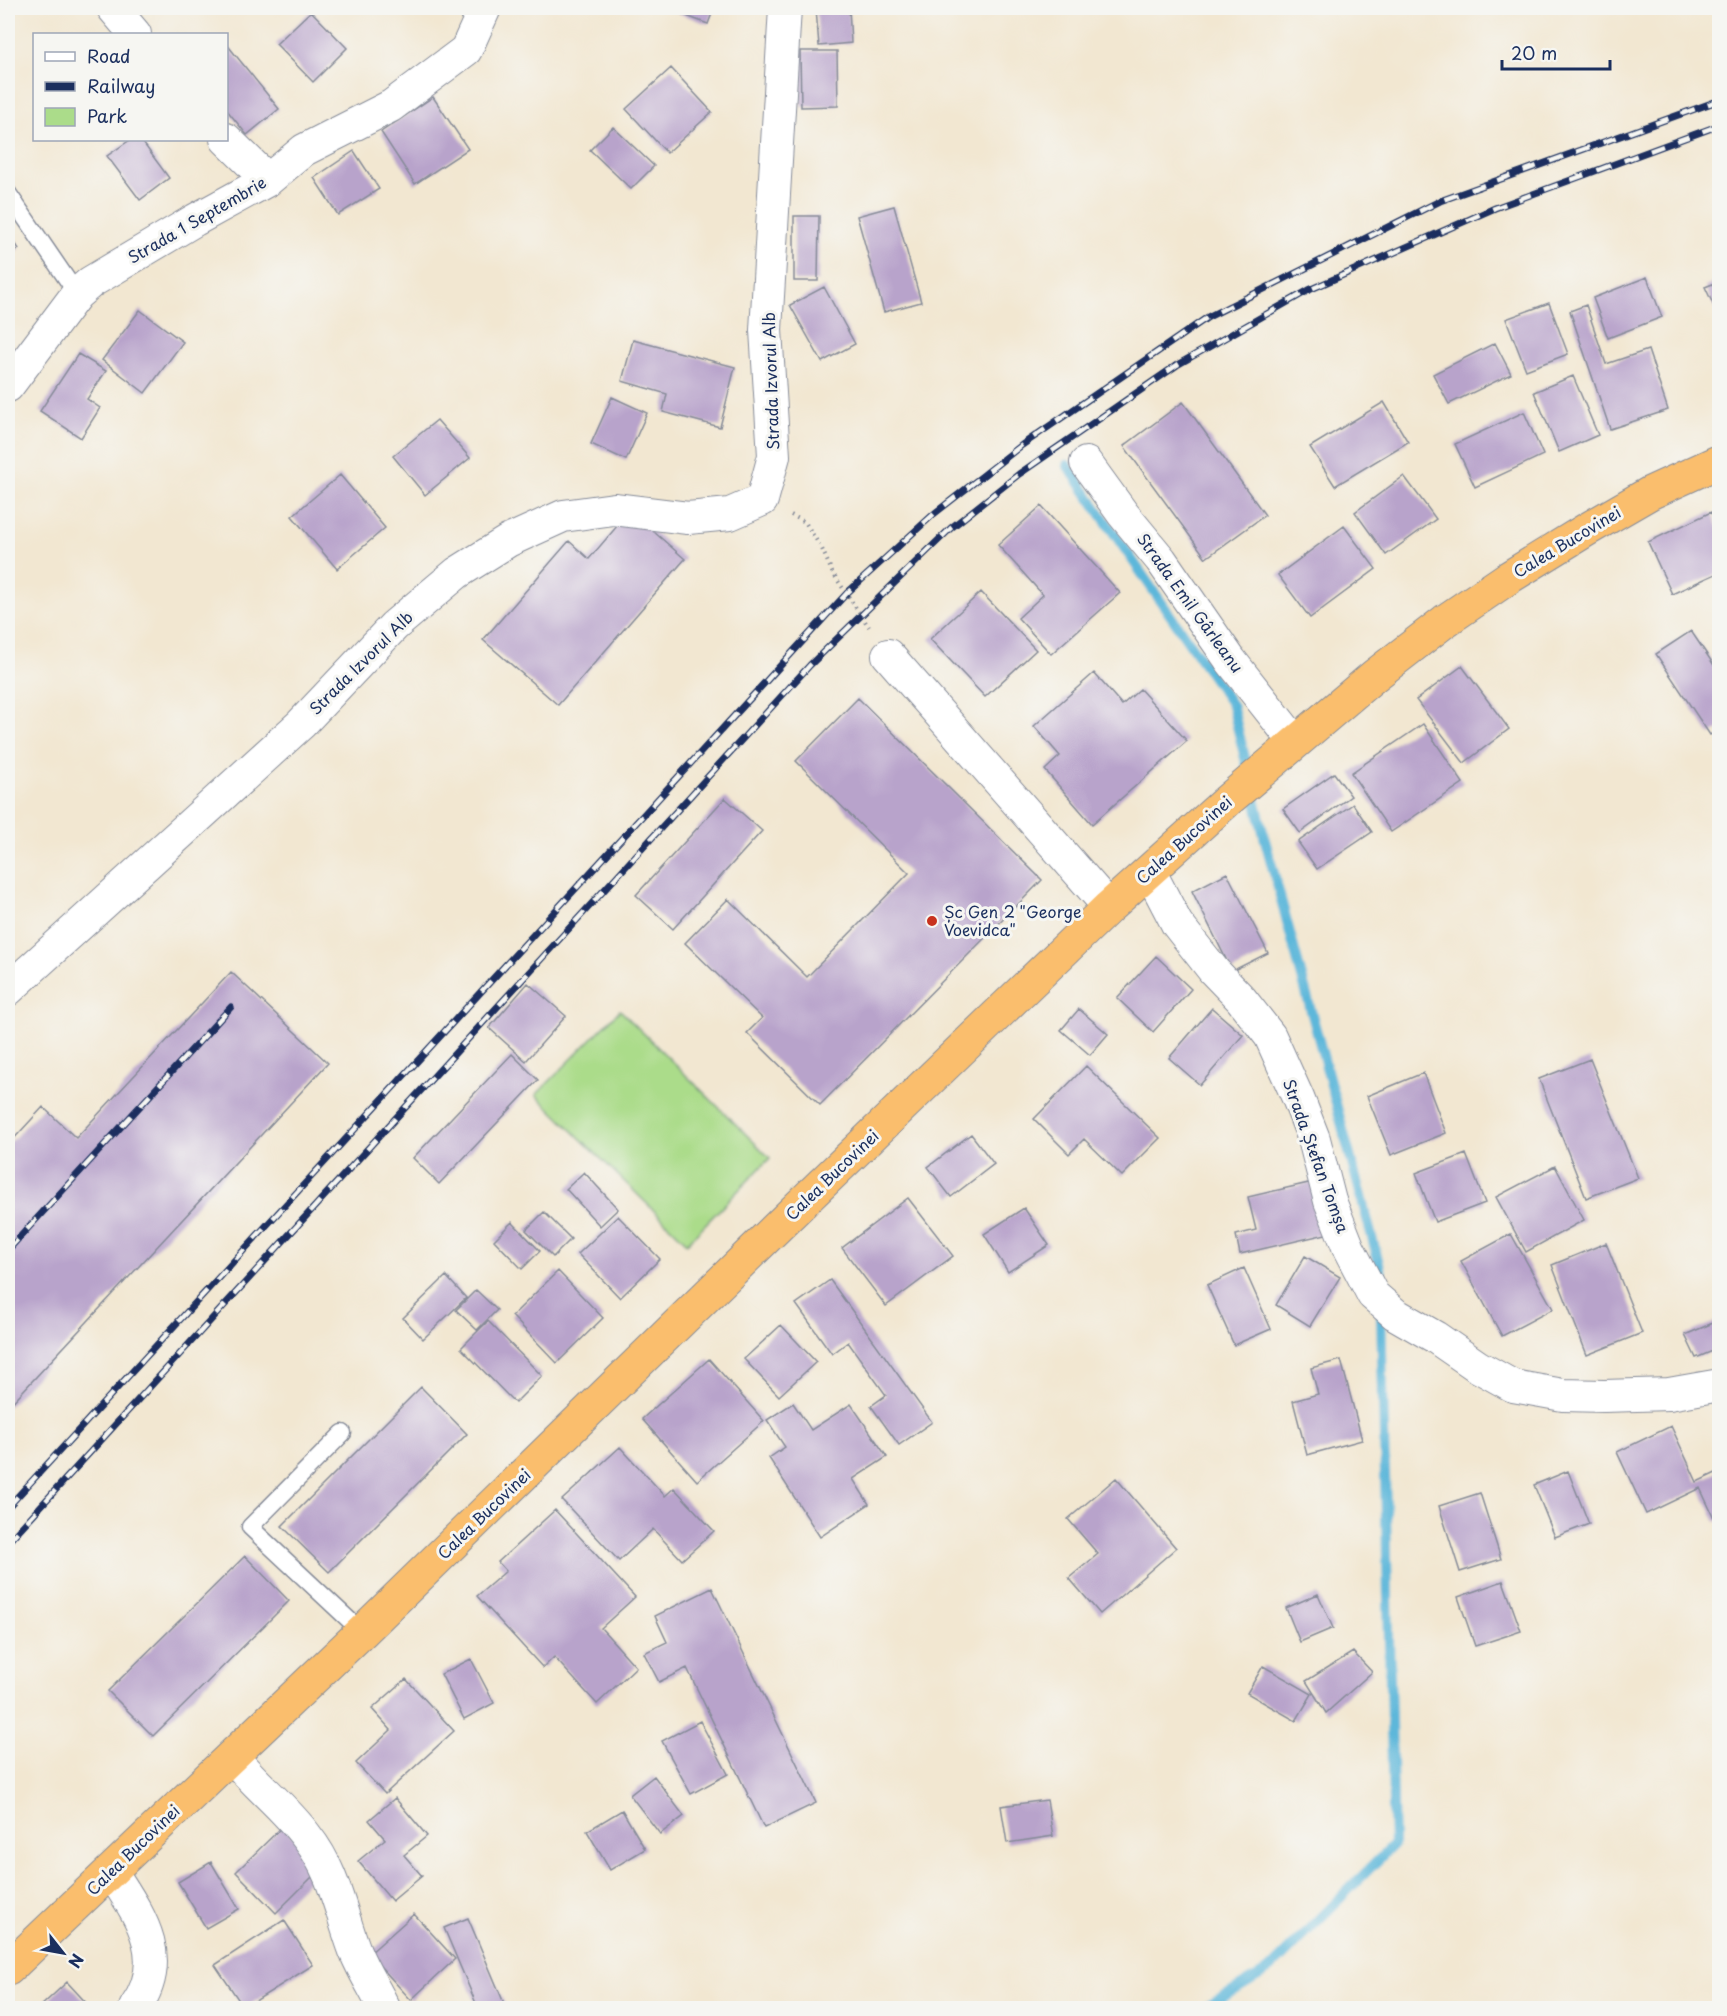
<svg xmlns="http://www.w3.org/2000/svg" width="1727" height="2016" font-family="'Playpen Sans',sans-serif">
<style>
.green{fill:#abdc8a;stroke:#638674;stroke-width:1.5}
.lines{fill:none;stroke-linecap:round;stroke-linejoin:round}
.stream{stroke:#5db7da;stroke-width:10}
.building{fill:#b8a3cb}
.service-casing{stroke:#868b98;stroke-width:19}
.minor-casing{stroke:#868b98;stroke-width:34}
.trunk-casing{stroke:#868b98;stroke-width:35}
.path{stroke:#868b98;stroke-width:4;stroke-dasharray:1.5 4.5;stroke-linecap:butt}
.service{stroke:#fff;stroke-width:16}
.minor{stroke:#fff;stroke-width:32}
.trunk{stroke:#fabe6d;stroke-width:33}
.rail-casing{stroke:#1b2f5e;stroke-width:7}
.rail{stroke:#f6f6f2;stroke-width:4.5;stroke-dasharray:14;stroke-linecap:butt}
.poi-dot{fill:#c8321e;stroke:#f6f6f2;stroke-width:2}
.labels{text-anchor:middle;stroke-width:6;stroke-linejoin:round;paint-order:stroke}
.street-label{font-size:16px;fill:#1b2f5e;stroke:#f6f6f2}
.poi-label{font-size:16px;fill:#1b2f5e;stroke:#f6f6f2;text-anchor:start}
</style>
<rect width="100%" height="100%" fill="#f6f6f2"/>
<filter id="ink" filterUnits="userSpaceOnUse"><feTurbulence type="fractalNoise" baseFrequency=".0167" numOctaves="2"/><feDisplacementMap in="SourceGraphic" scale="12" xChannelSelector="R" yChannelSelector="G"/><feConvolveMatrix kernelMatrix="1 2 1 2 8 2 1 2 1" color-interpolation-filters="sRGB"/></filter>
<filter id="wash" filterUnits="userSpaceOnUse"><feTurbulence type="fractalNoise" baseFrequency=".008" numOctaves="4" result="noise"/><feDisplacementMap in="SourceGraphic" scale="24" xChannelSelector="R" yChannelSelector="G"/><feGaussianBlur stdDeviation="1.35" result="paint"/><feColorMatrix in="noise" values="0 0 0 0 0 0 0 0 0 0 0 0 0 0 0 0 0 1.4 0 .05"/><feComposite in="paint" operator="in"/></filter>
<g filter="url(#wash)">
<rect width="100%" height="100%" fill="#f2e7d1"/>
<path class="green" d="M620 1010 770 1158 687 1243 536 1095Z"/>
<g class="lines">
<path class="stream" d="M1067 465 1232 705 1265 840 1380 1267 1381 1288
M1205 2008 1270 1969 1394 1844 1381 1310"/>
</g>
<g id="blocks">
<path class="building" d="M665 8H714L708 24Z
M829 8H849L851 43 819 46 816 9Z
M311 11 347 48 313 82 276 44Z
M229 47 279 109 247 135 226 109V49Z
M800 51H837L838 106 801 107Z
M671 68 712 112 667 153 626 109Z
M433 97 468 149 415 184 381 132Z
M613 127 654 166 631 189 590 150Z
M130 140H141L169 178 140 200 107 156Z
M354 151 379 189 338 215 314 178Z
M894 206 921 302 884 312 857 216Z
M794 216H819L818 281H794Z
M8 232 19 249 8 256Z
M1647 277 1662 317 1608 338 1593 298Z
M1720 281V319L1705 287Z
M824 287 855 344 822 362 790 305Z
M1549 303 1568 354 1526 370 1506 319Z
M1586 305 1606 364 1648 350 1668 410 1610 429 1570 311Z
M140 310 183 342 145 393 102 360Z
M633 340 735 367 720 427 663 412 667 394 622 381Z
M1495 343 1511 374 1449 404 1433 374Z
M78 354 106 371 87 399 100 408 81 438 40 411Z
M1573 376 1598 435 1559 452 1534 392Z
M612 397 647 413 626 460 591 444Z
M1183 402 1265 515 1206 558 1124 446Z
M1384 402 1408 442 1335 486 1310 447Z
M1524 412 1543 455 1475 487 1455 444Z
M437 420 470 458 425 495 393 456Z
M340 475 385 528 337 569 292 516Z
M1404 476 1436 519 1386 555 1355 512Z
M1041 506 1120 593 1051 654 1018 618 1043 595 998 545Z
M630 511 685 559 558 705 483 640 569 541 589 559Z
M1711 512 1720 532V572L1672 594 1648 542Z
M1344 526 1376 569 1310 618 1278 575Z
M981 592 1036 650 985 697 930 639Z
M1691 631 1720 674V729L1710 735 1656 654Z
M1462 666 1509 729 1464 763 1416 700Z
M1094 673 1122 705 1140 689 1187 741 1092 824 1045 770 1060 756 1034 726Z
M858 698 1042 880 820 1105 747 1033 762 1018 685 943 728 899 807 977 909 873 796 761Z
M1423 724 1463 783 1391 832 1351 773Z
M1334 773 1351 796 1300 833 1283 809Z
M725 798 762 831 673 929 636 895Z
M1353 804 1372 832 1317 869 1298 842Z
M1227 873 1268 953 1232 971 1192 891Z
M1156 956 1191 989 1153 1032 1117 998Z
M231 972 328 1063 8 1407V1145L43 1107 76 1138Z
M528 983 566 1016 526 1061 489 1028Z
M1212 1008 1243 1035 1200 1085 1169 1058Z
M1079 1009 1108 1034 1090 1055 1061 1030Z
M512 1054 538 1080 439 1184 413 1158Z
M1590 1059 1638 1178 1586 1198 1539 1079Z
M1086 1066 1160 1138 1122 1176 1084 1139 1069 1154 1034 1119Z
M1423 1073 1446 1133 1391 1155 1367 1096Z
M971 1134 994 1164 951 1197 928 1167Z
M1466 1154 1485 1203 1435 1222 1416 1173Z
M1555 1166 1584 1220 1526 1252 1496 1197Z
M584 1172 618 1209 600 1226 566 1189Z
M1313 1182 1326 1234 1240 1254 1236 1235 1256 1230 1248 1197Z
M908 1198 953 1256 886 1306 842 1248Z
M1024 1208 1049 1245 1008 1272 984 1234Z
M544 1212 571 1239 553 1257 526 1230Z
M618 1216 660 1259 620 1298 578 1254Z
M512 1222 540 1251 522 1269 494 1240Z
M1511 1234 1553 1309 1502 1336 1461 1261Z
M1606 1243 1642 1333 1587 1355 1552 1265Z
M1305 1256 1340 1277 1310 1326 1276 1305Z
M1244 1268 1271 1329 1234 1345 1207 1285Z
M558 1271 603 1318 557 1363 512 1316Z
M446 1276 466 1298 423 1339 403 1318Z
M830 1280 932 1422 899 1445 871 1406 886 1395 848 1342 832 1354 796 1304Z
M476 1290 497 1310 477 1330 456 1310Z
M1720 1320V1348L1696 1358 1685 1335Z
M488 1321 542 1376 515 1403 461 1348Z
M781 1325 816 1362 779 1396 744 1359Z
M709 1359 764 1421 697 1481 642 1419Z
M1341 1360 1362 1440 1307 1455 1293 1401 1318 1394 1311 1368Z
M421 1387 467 1434 329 1572 282 1526Z
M793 1403 811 1430 851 1404 887 1457 853 1479 869 1504 820 1537 769 1458 785 1447 767 1420Z
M1671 1426 1697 1482 1720 1471V1520L1716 1522 1700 1488 1646 1514 1617 1452Z
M620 1447 665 1496 674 1488 714 1531 682 1560 653 1529 619 1561 562 1500Z
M1568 1471 1589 1524 1555 1537 1534 1485Z
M1116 1478 1176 1548 1100 1614 1069 1578 1098 1554 1068 1519Z
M1480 1493 1501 1559 1460 1572 1439 1506Z
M555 1510 635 1597 601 1628 636 1667 597 1704 554 1657 543 1668 477 1596 506 1571 498 1562Z
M245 1556 289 1601 153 1736 108 1691Z
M1503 1581 1521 1631 1475 1646 1458 1597Z
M712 1588 816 1803 764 1828 687 1668 659 1682 644 1653 667 1642 655 1616Z
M1318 1594 1333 1628 1300 1642 1286 1608Z
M1353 1652 1372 1672 1326 1713 1306 1681Z
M471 1659 494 1703 464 1719 441 1674Z
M1263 1666 1312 1694 1296 1721 1247 1693Z
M406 1679 454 1731 385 1794 356 1763 391 1730 372 1709Z
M700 1721 728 1774 691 1794 662 1741Z
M654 1776 684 1816 660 1834 630 1795Z
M395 1798 427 1836 404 1855 422 1876 392 1901 358 1861 385 1839 369 1820Z
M1047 1800 1053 1836 1007 1843 1001 1806Z
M622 1810 645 1849 610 1870 587 1831Z
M283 1826 323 1866 276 1913 236 1872Z
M211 1862 239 1909 206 1928 178 1882Z
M414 1914 455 1959 411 2000 369 1954Z
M468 1918 506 2008H478L444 1928Z
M284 1920 313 1965 244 2008 215 1965Z
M67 1982 91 2008H39Z"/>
</g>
</g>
<g filter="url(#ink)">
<use href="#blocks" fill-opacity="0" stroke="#868b98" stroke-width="1.5"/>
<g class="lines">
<defs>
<path id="service" d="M8 193 77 294
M343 1433 250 1527 362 1632"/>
<path id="minor" d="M113 8 135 34
M226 139 268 180
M8 386 77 294 91 282 195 220 268 180 304 150 391 106 466 50 485 8
M1086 463 1123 514 1161 560 1231 661 1295 742
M888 655 1109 907
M1150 872 1177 924 1214 971 1241 999 1270 1036 1298 1098 1314 1139 1330 1201 1349 1249 1373 1295 1395 1314 1435 1337 1477 1366 1513 1386 1563 1395 1604 1396 1669 1394 1720 1385
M8 990 301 724 394 626 457 573 508 541 563 516 614 509 688 518 730 514 762 500 774 456 766 330 785 8
M232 1756C255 1785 285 1807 307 1837 334 1871 340 1911 355 1951 363 1971 375 1989 384 2008
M111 1871C139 1915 171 1957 135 2008"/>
<path id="trunk" d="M8 1969 362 1632 804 1201 1109 907 1228 800 1374 676 1445 621 1508 578 1586 530 1650 493 1720 461"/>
</defs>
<use href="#service" class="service-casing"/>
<use href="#minor" class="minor-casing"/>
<use href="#trunk" class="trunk-casing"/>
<path class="path" d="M791 515 805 522 822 549 832 572 869 627"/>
<use href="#service" class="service"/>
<use href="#minor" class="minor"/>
<use href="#trunk" class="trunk"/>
<defs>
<path id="rail" d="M8 1250 231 1007
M8 1507 847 593 935 513 1022 445 1208 317 1440 201 1720 100
M8 1542 810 665 951 528 1019 474 1177 365 1309 290 1495 208 1720 125"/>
</defs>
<use href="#rail" class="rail-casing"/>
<use href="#rail" class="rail"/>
</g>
</g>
<circle class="poi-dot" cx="932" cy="921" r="6"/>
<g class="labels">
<g class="street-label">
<text transform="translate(197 220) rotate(-30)" y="6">Strada 1 Septembrie</text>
<text transform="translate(771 381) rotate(-92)" y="6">Strada Izvorul Alb</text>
<text transform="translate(1567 542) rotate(-31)" y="6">Calea Bucovinei</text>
<text transform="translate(1190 603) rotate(54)" y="6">Strada Emil Gârleanu</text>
<text transform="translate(361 663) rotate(-45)" y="6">Strada Izvorul Alb</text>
<text transform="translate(1184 840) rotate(-42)" y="6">Calea Bucovinei</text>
<text transform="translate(1316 1156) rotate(70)" y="6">Strada Ștefan Tomșa</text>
<text transform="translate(832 1175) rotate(-44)" y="6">Calea Bucovinei</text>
<text transform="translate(484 1514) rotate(-44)" y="6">Calea Bucovinei</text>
<text transform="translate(133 1850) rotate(-44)" y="6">Calea Bucovinei</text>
</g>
<g class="poi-label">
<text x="944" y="918">Șc Gen 2 "George<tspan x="944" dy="18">Voevidca"</tspan></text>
</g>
</g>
<rect width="1727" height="2016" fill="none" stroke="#f6f6f2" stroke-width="30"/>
<rect x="33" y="33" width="195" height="108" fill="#f6f6f2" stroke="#9ea6b7" stroke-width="1.5"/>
<rect x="45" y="52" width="30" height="9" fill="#ffffff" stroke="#9ea6b7" stroke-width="1.5"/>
<text x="87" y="63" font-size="18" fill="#1b2f5e">Road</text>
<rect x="45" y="82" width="30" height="9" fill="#1b2f5e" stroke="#9ea6b7" stroke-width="1.5"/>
<text x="87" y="93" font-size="18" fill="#1b2f5e">Railway</text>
<rect x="45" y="108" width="30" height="18" fill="#abdc8a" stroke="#9ea6b7" stroke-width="1.5"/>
<text x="87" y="123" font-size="18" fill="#1b2f5e">Park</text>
<g transform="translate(63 1953) rotate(121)" stroke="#f6f6f2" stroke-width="4.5" paint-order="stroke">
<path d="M0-4.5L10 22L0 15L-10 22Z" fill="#1b2f5e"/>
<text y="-9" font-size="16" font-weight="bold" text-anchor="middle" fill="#1b2f5e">N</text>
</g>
<path d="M1502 60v9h108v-9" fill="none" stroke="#1b2f5e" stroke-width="3"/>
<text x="1511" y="60" font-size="18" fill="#1b2f5e" stroke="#f6f6f2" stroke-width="4.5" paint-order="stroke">20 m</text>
</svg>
